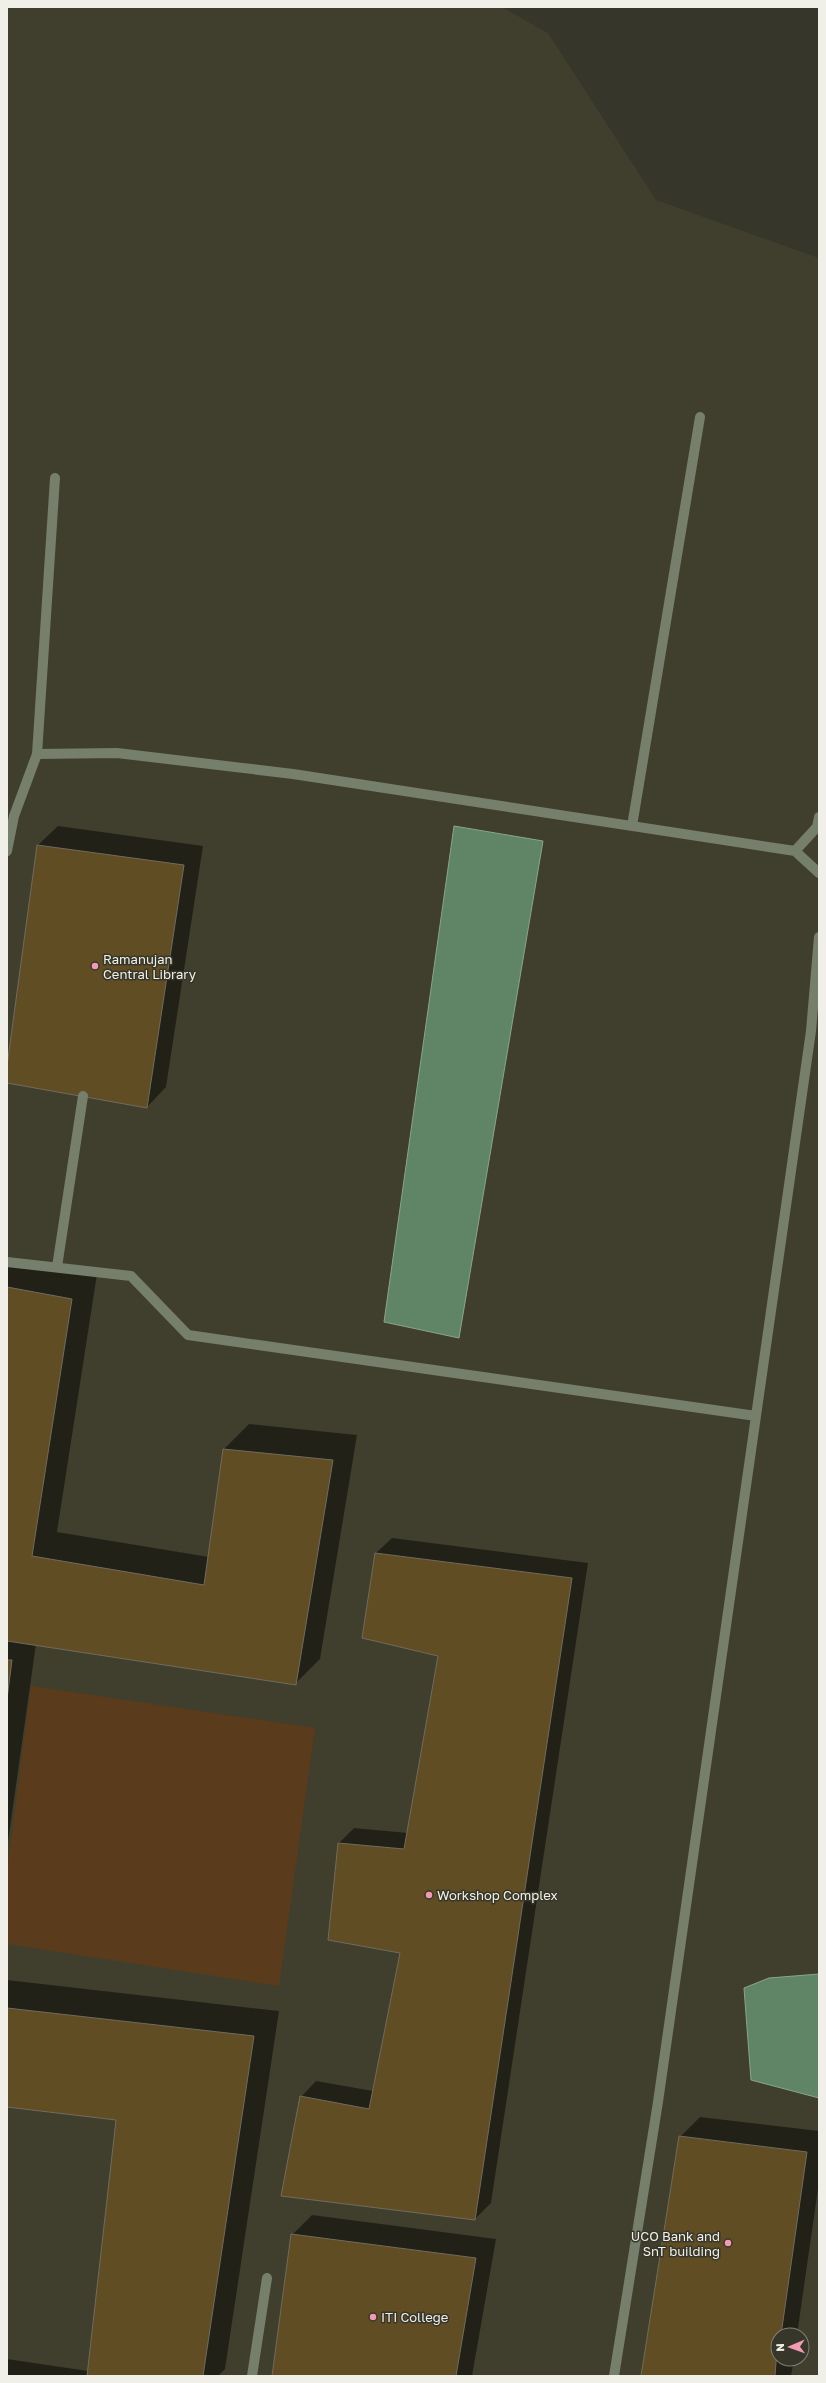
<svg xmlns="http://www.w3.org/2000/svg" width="826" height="2383" font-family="'Golos Text',sans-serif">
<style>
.built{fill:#403f2d;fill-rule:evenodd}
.green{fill:#5a3b1c}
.water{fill:#5f8566;stroke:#8aa58d}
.shadow{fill:#0007}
.building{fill:#604d24;stroke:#716b5e}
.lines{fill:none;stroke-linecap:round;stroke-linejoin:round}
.minor{stroke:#767e6c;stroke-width:10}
.poi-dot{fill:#f19ab4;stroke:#36362a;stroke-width:1.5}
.labels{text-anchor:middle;stroke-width:3;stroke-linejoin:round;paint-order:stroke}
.poi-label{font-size:13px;fill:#f0f0e8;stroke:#36362a;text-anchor:start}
</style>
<rect width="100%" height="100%" fill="#36362a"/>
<path class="built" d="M7 7H502L548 33 656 200 819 258V2376H7ZM778 2335H802V2359H778Z"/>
<path class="green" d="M31 1686 315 1728 279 1986 7 1944V1871Z"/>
<path class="water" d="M454 826 543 841 459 1338 384 1322Z
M819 1974V2098L751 2080 744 1988 769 1978Z"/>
<path class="shadow" d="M58 826 203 846 166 1087 147 1107 7 1082 38 845Z
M7 1258 97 1274 57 1532 209 1557 224 1449 249 1424 357 1435 320 1659 295 1684 36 1644 7 1849Z
M392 1538 588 1563 491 2203 475 2219 301 2097 316 2081 373 2091 401 1952 339 1843 354 1828 408 1833 439 1655 376 1553Z
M7 1980 279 2011 225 2369 218 2376H7V2359L88 2371 117 2119 7 2106Z
M700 2117 819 2131V2182L797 2335H778V2359H794L791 2376H642L680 2137Z
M312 2215 496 2239 472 2376H273L292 2235Z"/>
<path class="building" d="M37 845 184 865 147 1108 7 1083V1066Z
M7 1287 72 1299 32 1556 204 1585 223 1449 333 1460 296 1685 7 1641Z
M375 1553 572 1578 475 2220 281 2196 300 2096 369 2109 400 1953 328 1940 338 1843 404 1849 438 1656 362 1638Z
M7 1660H12L7 1699Z
M7 2008 254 2036 203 2376H87L116 2120 7 2107Z
M679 2136 807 2152 781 2335H778L775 2376H641Z
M291 2234 476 2258 456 2376H272Z"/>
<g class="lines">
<path class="minor" d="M37 754 55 478
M632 826 700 417
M7 851 14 816 37 754 117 753 293 774 795 851 817 827 819 817
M795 851 819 873
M7 1262 131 1276 188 1335 756 1416
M57 1267 83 1096
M252 2376 267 2278
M614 2376 658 2102 811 1031 819 937"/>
</g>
<g class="poi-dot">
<circle cx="95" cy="966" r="4"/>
<circle cx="429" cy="1895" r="4"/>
<circle cx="728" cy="2243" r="4"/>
<circle cx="373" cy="2317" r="4"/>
</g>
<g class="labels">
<g class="poi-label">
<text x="103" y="964">Ramanujan<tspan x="103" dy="15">Central Library</tspan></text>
<text x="437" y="1900">Workshop Complex</text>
<text x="720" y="2241" text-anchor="end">UCO Bank and<tspan x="720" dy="15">SnT building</tspan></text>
<text x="381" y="2322">ITI College</text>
</g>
</g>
<rect width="826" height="2383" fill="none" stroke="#f0f0e8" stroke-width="16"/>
<g transform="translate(790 2347) rotate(268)"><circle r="19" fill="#36362a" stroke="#808076"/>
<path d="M0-3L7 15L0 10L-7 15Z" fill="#f19ab4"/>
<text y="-6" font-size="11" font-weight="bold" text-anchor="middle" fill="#f0f0e8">N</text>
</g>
</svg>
